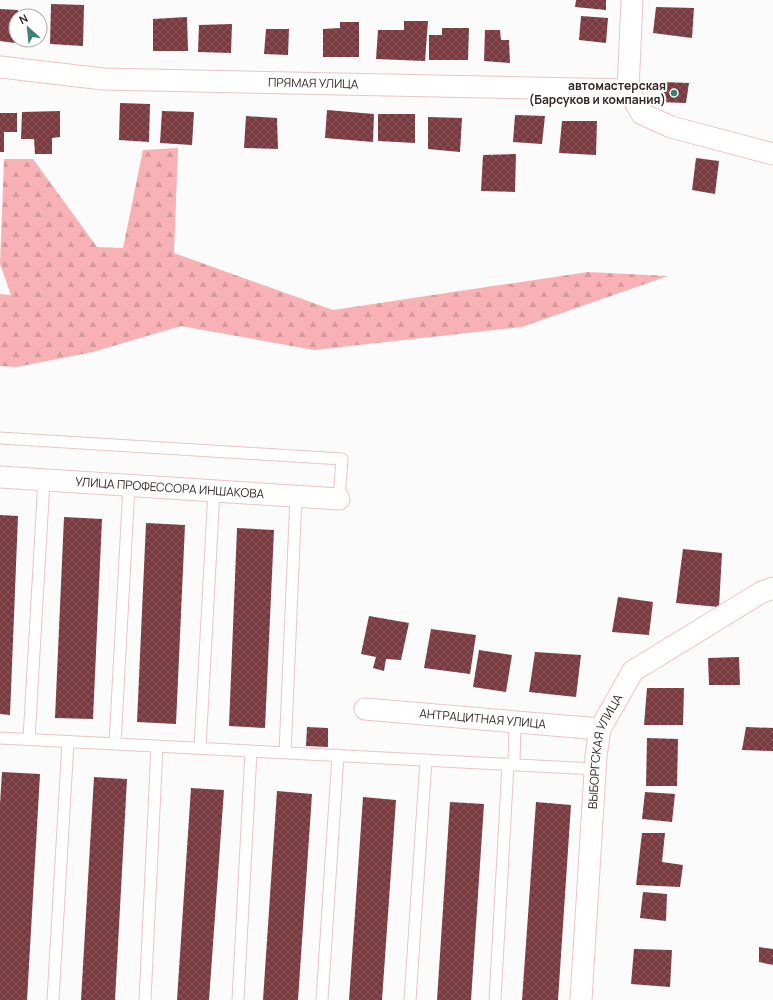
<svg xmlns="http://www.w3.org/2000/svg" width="773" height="1000" font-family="Manrope,sans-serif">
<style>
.forest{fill:url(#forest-firs)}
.building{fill:url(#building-cross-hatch)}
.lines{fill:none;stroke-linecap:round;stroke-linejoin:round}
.service-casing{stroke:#ebc4c5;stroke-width:13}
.minor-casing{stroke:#ebc4c5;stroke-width:23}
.service{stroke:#fff;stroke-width:11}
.minor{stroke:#fff;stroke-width:21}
.poi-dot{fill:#3b8178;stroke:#fff;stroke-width:1.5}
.labels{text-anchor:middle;stroke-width:4;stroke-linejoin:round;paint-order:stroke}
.street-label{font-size:12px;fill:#342627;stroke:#fff}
.poi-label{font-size:12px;font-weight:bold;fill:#342627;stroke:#fff;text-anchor:end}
</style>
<defs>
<pattern id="forest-firs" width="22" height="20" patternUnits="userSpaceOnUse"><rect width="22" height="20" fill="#f8b2b5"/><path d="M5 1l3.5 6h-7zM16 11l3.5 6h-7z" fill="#d5999c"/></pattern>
<pattern id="building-cross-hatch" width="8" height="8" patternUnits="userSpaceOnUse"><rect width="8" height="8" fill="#793b40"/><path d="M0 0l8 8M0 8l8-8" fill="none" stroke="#885559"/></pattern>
</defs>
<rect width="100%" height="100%" fill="#fbfbfb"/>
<path class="forest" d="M178 148 174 253 333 310 588 272 668 276 522 327 314 350 181 326 93 352 17 367 0 366V294L11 295 0 264 4 159H33L97 247 123 248 143 150Z"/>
<path class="building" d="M576 0H606V10L575 7Z
M51 4 84 5 83 46 50 44Z
M656 7 694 8 692 38 653 33Z
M0 9 18 10 15 43 0 41Z
M581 16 608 18 606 43 579 40Z
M187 17 188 51H153V19Z
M404 21H428L425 61 376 59 378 30H404Z
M340 22H359V57H323V29L340 28Z
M232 24 231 53 198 52 199 25Z
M442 28H469L468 60H429V35H442Z
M266 29H289L288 55 264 54Z
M485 30H500L501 40H509L510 63 484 61Z
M662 82 689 83 686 103 658 102Z
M120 103 150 104 149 142 119 140Z
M327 110 374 114 373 142 325 138Z
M60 111V137L52 138V154H35L34 139H21L22 112Z
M162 111 194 112 192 145 160 143Z
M0 113H17V132H4V152H0Z
M378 114H415V143L378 141Z
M515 115 545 116 542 144 513 142Z
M246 116 277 118 278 149 244 148Z
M428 117 462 118 460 152 428 149Z
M562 121H597L596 155 559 153Z
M516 154 515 192 481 191 483 155Z
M696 158 719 161 715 194 692 190Z
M0 515 18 516 10 715 0 714Z
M64 517 102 519 93 719 55 718Z
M146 523 185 525 176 724 137 722Z
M237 528 274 530 265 728 229 726Z
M683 549 722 553 719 607 676 603Z
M618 597 653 602 649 635 612 632Z
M369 616 409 623 401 660 386 659 384 671 373 668 376 657 361 654Z
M431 629 476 635 470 674 424 668Z
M479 650 512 655 506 692 473 687Z
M535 652 581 655 576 697 529 692Z
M739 657 740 685H709L708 658Z
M647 688H684L683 725H644Z
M307 727 328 728V747L306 746Z
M746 727 773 728V751L742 750Z
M647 738 678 739 677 786H646Z
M2 772 40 774 27 1000H0V804Z
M94 777 127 779 115 1000H81Z
M191 788 224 790 209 1000H177Z
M277 791 312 794 298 1000H263Z
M645 792 675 794 672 822 642 819Z
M363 797 396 800 382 1000H349Z
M450 802 484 804 471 1000H437Z
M536 802 571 805 558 1000H522Z
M642 833H665L662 862 683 865 680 887 636 885Z
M643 892 667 894 666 921 640 918Z
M759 947 773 949V965L759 962Z
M634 949 672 950 670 987 631 984Z"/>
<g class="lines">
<defs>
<path id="service" d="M0 438 342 459 339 499
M0 738 595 769
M29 739 44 480
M115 744 129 485
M200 748 214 491
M285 753 296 496
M514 765 515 722
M53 1000 68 742
M145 1000 157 746
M238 1000 251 751
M322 1000 338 755
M410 1000 426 760
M495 1000 508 764"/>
<g id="minor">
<path id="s1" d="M0 67 103 79 628 90"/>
<path d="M628 90 642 114 671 127 773 154"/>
<path d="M628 90 632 0"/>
<path id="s2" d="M0 477 339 499"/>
<path id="s3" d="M365 709 600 729"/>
<path id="s4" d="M581 1000 596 756 600 729 633 671 762 592 773 588"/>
</g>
</defs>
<use href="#service" class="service-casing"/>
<use href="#minor" class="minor-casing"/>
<use href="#service" class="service"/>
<use href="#minor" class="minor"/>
</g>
<circle class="poi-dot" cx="674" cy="93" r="4"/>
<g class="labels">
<g class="street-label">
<text dy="4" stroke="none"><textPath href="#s1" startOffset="314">ПРЯМАЯ УЛИЦА</textPath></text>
<text dy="4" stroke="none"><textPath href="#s2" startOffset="170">УЛИЦА ПРОФЕССОРА ИНШАКОВА</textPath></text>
<text dy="4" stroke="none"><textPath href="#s3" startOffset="118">АНТРАЦИТНАЯ УЛИЦА</textPath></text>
<text dy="4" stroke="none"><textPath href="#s4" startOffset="251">ВЫБОРГСКАЯ УЛИЦА</textPath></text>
</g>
<g class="poi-label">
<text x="666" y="90">автомастерская<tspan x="666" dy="14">(Барсуков и компания)</tspan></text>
</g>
</g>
<g transform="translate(28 28) rotate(333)"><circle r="19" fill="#ffffff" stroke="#aea8a9"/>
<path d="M0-3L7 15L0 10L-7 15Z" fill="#3b8178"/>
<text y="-6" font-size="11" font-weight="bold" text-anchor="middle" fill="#342627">N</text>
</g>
</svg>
